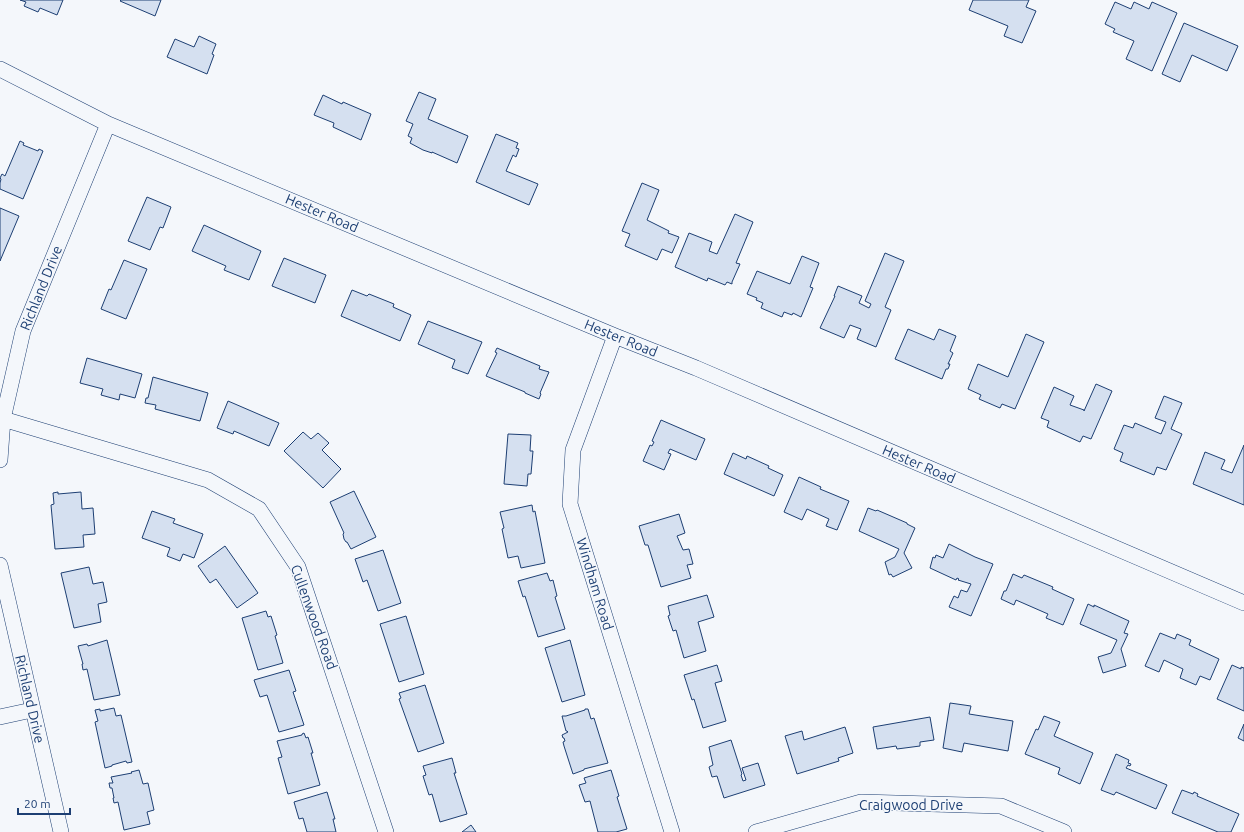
<svg xmlns="http://www.w3.org/2000/svg" width="1244" height="832" font-family="Ubuntu,sans-serif">
<style>
.building{fill:#d5e0f0;stroke:#1d3f73}
.lines{fill:none;stroke-linecap:round;stroke-linejoin:round}
.street-casing{stroke:#1d3f73;stroke-width:16}
.street{stroke:#f4f7fb;stroke-width:15}
.labels{text-anchor:middle;stroke-width:3;stroke-linejoin:round;paint-order:stroke}
.street-label{font-size:14px;fill:#1d3f73;stroke:#f4f7fb}
</style>
<rect width="100%" height="100%" fill="#f4f7fb"/>
<path class="building" d="M20 0H63L57 15 40 8 38 12 24 6 26 2Z
M121 0H161L155 16 120 1Z
M973 0H1029L1026 7 1036 11 1022 43 1004 36 1008 26 969 10Z
M1115 2 1131 9 1134 2 1149 9 1152 2 1177 13 1152 71 1126 59 1134 41 1113 32 1115 29 1105 24Z
M1184 23 1238 46 1227 71 1192 55 1180 82 1162 74Z
M199 36 216 44 212 54 214 55 207 74 167 57 175 39 194 47Z
M419 92 436 99 428 119 468 136 457 163 432 152V153L423 150 410 143 412 138 408 136 413 124 406 121Z
M323 95 342 104 343 102 371 114 361 140 333 127 334 123 314 115Z
M496 134 518 143 516 148 519 149 516 157 513 155 506 171 538 184 529 205 476 182Z
M20 141 24 143 23 145 38 151 39 149 43 151 23 199 0 189V183L1 179 0 178 2 174 5 176Z
M642 183 659 190 647 220 669 231 668 233 679 237 672 253 662 249 657 260 625 246 630 234 622 231Z
M147 197 171 207 163 228 160 227 150 250 128 241Z
M0 208 19 216 0 261Z
M735 214 753 222 736 263 740 264 732 282V284L727 282 725 285 708 278 707 281 675 267 689 233 712 242 709 251 717 254Z
M204 225 261 251 249 280 224 270 226 266 192 251Z
M885 253 904 261 885 307 891 310 876 347 857 339 861 329 850 325 844 338 820 328 835 296H834L838 286 862 296 859 303 869 308 871 304 865 301Z
M802 256 819 263 810 287 813 288 801 317 793 313 792 315 784 312 782 317 761 308 763 303 756 300 757 298 747 294 757 271 790 284Z
M284 258 326 275 315 303 272 286Z
M124 260 147 269 126 319 101 309 109 289 111 290Z
M352 290 367 296 369 294 394 304 393 307 411 315 400 341 341 316Z
M428 321 482 342 468 374 452 368 455 360 418 344Z
M908 329 934 340 939 329 956 336 950 351 953 353 948 364H950L948 369H946L942 379 895 359Z
M1026 334 1044 342 1015 409 1002 404 1000 408 979 399 981 395 968 389 978 364 1008 377Z
M497 348 540 366 539 369 549 372 540 393 541 394 539 399 525 393V392L486 376 497 353 495 352Z
M87 358 142 374 135 398 120 394 119 400 101 395 103 389 80 383Z
M153 377 208 393 200 421 155 409 156 405 145 403 146 398H148Z
M1096 384 1112 391 1091 439 1083 436 1080 442 1047 427 1049 421 1041 418 1054 387 1074 396 1070 405 1084 410V411Z
M1164 396 1182 403 1171 429 1182 434 1166 470 1157 467 1154 475 1120 461 1123 453 1114 449 1124 425 1133 428 1135 423 1161 434 1166 422 1155 418Z
M228 401 279 423 269 446 234 431 233 434 217 428Z
M661 420 705 439 696 460 670 449 668 453 671 454 664 470 643 461 650 445 652 446 654 442 652 441Z
M303 432 311 439 318 433 329 443 322 450 341 469 323 488 284 451Z
M508 434 531 435 530 451H533L531 474H528L527 486 504 484Z
M1244 445V505L1193 484 1205 452 1225 460 1221 469 1232 473Z
M733 453 746 459 747 456 769 466 768 468 783 475 774 496 724 474Z
M799 477 821 487 820 489 849 501 837 530 826 526 829 519 807 509 802 520 784 512Z
M354 491 376 537 351 549 347 542H346L344 539 343 534 344 533 330 502Z
M58 492V494L81 492 82 509 93 508 95 534 83 535 84 547 55 549 51 505 54 504 53 493Z
M532 505 533 512 535 511 545 563 521 568 518 556 508 558 502 529 504 528 500 512Z
M868 508 876 511 877 510 907 523V524L915 528 904 553 912 568 893 577 891 574 889 575 885 562 895 557 899 549 859 531Z
M152 511 175 519 173 523 203 534 194 558 183 554 180 561 167 556 170 548 142 538Z
M679 514 685 533 677 536 683 550 689 549 693 564 687 565 691 578 661 587 648 545H645L639 526Z
M949 544 975 557 993 564 971 616 949 607 954 596 958 598 961 590 967 592 971 584 958 580 959 579 957 578 956 580 930 568 933 557 935 558 936 555 943 558Z
M225 546 258 593 237 608 216 579 210 583 198 566Z
M383 550 401 603 378 611 367 580 363 582 355 559Z
M89 567 93 584 103 582 107 602 98 604 101 622 74 628 61 573Z
M547 573 550 581 553 580 557 596 555 597 565 629 538 637 525 596 523 597 518 581Z
M1013 574 1022 578 1024 575 1053 587 1052 589 1074 599 1063 625 1046 618 1048 614 1016 600 1014 605 1001 599 1004 591H1006Z
M707 595 714 617 698 622 706 651 684 658 676 630 673 631 668 616 670 615 668 606Z
M1088 604 1094 607V605L1129 621 1124 633 1128 634 1121 649 1126 666 1103 673 1098 657 1111 653 1117 640 1080 624Z
M266 611 268 617 271 616 277 635 275 636 283 663 258 670 242 618Z
M406 616 424 674 399 682 380 624Z
M1160 633 1175 639 1177 634 1191 640 1189 645 1219 659 1210 680 1200 676 1196 685 1180 678 1183 669 1164 660 1159 672 1145 666Z
M107 640 120 695 94 700 87 669 83 670 82 664H83L78 646 87 644 88 646Z
M570 640 585 695 562 702 545 648Z
M717 665 722 681 715 683 726 721 703 728 694 699 692 700 684 675Z
M1232 665 1241 669V667L1244 668V711L1217 699Z
M289 670 296 691 293 692 304 725 279 732 267 695 260 697 254 680Z
M425 685 444 743 418 752 399 699 401 698 399 693Z
M950 703 971 706 969 714 1013 721 1008 751 964 743 962 752 943 748Z
M114 708 116 716 121 715 132 762 127 763 126 761 112 765V766L105 768 95 722 98 721 95 710 100 709V711Z
M585 709H588L591 719 594 718 608 763 584 769V770L573 774 564 746 563 742 565 741 564 738H563L562 735 568 732 567 731H566L562 716H566L585 710Z
M1044 716 1060 722 1054 736 1093 753 1080 784 1058 774 1060 768 1025 754 1036 729 1038 730Z
M930 717 934 740 920 742V746L897 749 896 746 877 749 873 727Z
M1244 724V741L1238 738Z
M845 727 853 753 838 758 839 761 797 774 785 736 802 731 804 740Z
M304 733 306 738 308 737 313 753H311L320 785 288 794 278 758 282 757 277 741 302 735V734Z
M731 740 742 774 741 775 743 781 746 780 742 768 758 763 765 785 724 798 717 776 712 777 709 767 713 765 709 747Z
M1116 754 1129 760 1128 763 1131 764 1130 766 1128 765 1126 768 1167 785 1156 809 1116 792 1114 795 1101 790Z
M452 758 456 773H454L467 814 440 822 432 794 429 795 423 776 426 775 423 766Z
M139 770 143 784 148 783 154 810 147 812 150 824 124 830 118 802 114 803 113 798H114L112 788H110L109 783H113L111 777 132 773 131 772Z
M611 770 619 796 617 797 627 829 616 832H598L590 801 585 802 579 785 586 783 584 778Z
M1182 790 1193 794 1194 792 1198 794 1197 796 1239 814 1231 832H1218L1172 813Z
M327 792 335 819H333L336 832H307L303 818 299 819 294 802Z
M471 825 476 832H462Z"/>
<g class="lines">
<defs>
<path id="street" d="M0 69 108 124 615 336 696 368 1244 603
M615 336 573 450 570 504 672 832
M3 419 208 480 259 509 298 567 386 832
M0 460 3 419 23 331 108 124
M0 565 61 832
M0 717 32 710
M756 832 861 802 1001 806 1064 832"/>
</defs>
<use href="#street" class="street-casing"/>
<use href="#street" class="street"/>
</g>
<g class="labels">
<g class="street-label">
<text transform="translate(322 213) rotate(23)" y="5">Hester Road</text>
<text transform="translate(41 288) rotate(-68)" y="5">Richland Drive</text>
<text transform="translate(621 338) rotate(22)" y="5">Hester Road</text>
<text transform="translate(919 464) rotate(23)" y="5">Hester Road</text>
<text transform="translate(595 584) rotate(73)" y="5">Windham Road</text>
<text transform="translate(314 617) rotate(70)" y="5">Cullenwood Road</text>
<text transform="translate(30 699) rotate(77)" y="5">Richland Drive</text>
<text x="911" y="810">Craigwood Drive</text>
</g>
</g>
<path d="M18 808v6h52v-6" fill="none" stroke="#1d3f73" stroke-width="2"/>
<text x="24" y="808" font-size="12" fill="#1d3f73" stroke="#f4f7fb" stroke-width="3" paint-order="stroke">20 m</text>
</svg>
